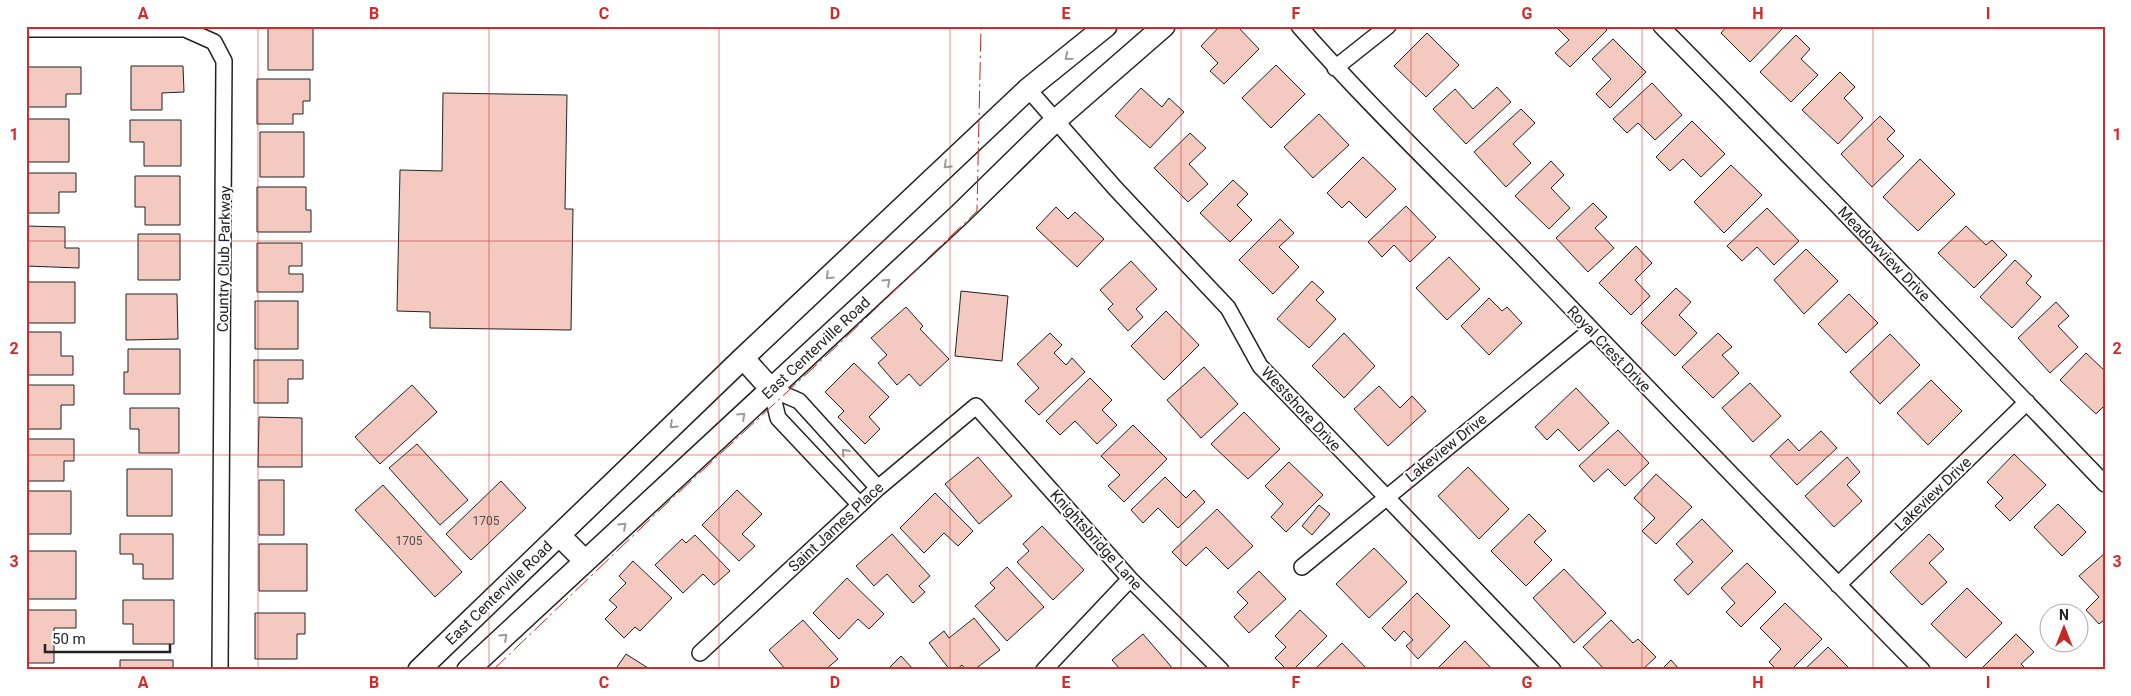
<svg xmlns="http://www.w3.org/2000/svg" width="2131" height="696" font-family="Roboto,sans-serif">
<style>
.building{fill:#f3c9c0;stroke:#222}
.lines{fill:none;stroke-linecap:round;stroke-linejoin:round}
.minor-casing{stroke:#222;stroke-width:18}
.secondary-casing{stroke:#222;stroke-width:24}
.minor{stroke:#fff;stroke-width:15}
.secondary{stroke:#fff;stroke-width:21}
.power{stroke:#c62828;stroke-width:1;stroke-dasharray:18 4 2.5 4;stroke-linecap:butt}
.oneway{stroke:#9c9c9c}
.grid{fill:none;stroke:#d62828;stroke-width:1;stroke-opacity:0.55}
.labels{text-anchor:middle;stroke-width:4;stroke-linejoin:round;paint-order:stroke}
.number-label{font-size:12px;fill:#564c4a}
.street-label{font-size:15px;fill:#222;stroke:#fff}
.neatline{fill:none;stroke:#d62828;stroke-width:2}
.grid-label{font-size:16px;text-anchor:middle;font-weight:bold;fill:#d62828}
</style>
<rect width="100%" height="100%" fill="#fff"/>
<path class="building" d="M1220 26H1237L1259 49 1224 84 1210 71 1218 63 1201 46Z
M1555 26H1603L1607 30 1570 67 1555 53 1569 40Z
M1727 26H1785L1750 62 1721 33Z
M268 28H313V70H268Z
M1427 33 1459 65 1426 97 1394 66Z
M1796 35 1810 49 1801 59 1818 75 1791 102 1760 72Z
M1613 39 1646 72 1610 108 1596 94 1611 79 1592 59Z
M1276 65 1305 94 1271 128 1242 98Z
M131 66H183L184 92 162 93V110H131Z
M26 67H81V94H66V107H26Z
M1840 72 1855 87 1844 98 1863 118 1838 144 1802 110Z
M257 79H310V101H303V114H293V124H257Z
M1652 83 1682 115 1655 140 1638 123 1627 133 1613 119Z
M1497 87 1511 102 1466 144 1433 109 1455 89 1473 109Z
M1141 88 1162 107 1169 98 1184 112 1150 148 1115 116Z
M443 93 567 95 565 209H573L571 330 430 328V312L397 311 400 170 442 171Z
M1521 109 1535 123 1513 144 1531 163 1506 187 1474 152Z
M1319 114 1349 145 1313 178 1284 147Z
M1880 116 1895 131 1887 139 1904 156 1872 187 1841 154Z
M26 119H69V162H26Z
M130 120H181V166H144V142H130Z
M1692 121 1725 154 1701 177 1683 159 1670 171 1656 157Z
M260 132H304V177H260Z
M1190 133 1206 148 1189 164 1208 184 1188 202 1154 168Z
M1363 157 1396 189 1366 218 1349 201 1342 208 1327 193Z
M1920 159 1955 194 1918 231 1883 197Z
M1551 161 1564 175 1551 188 1570 208 1549 229 1515 196Z
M1731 165 1762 195 1724 233 1694 202Z
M26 173H76V192H59V213H26Z
M135 176H180V225H145V207H135Z
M1233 180 1248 194 1237 205 1252 220 1230 242 1200 213Z
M257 187H306V210H311V232H257Z
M1593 203 1607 217 1595 228 1614 248 1588 272 1556 238Z
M1406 206 1436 237 1410 262 1394 245 1382 257 1368 242Z
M1056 207 1068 219 1075 212 1104 239 1077 267 1036 228Z
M1767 208 1799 241 1774 265 1757 247 1742 261 1727 246Z
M1280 219 1294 233 1279 247 1299 267 1273 294 1239 260Z
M26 226 65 227V248H79V268L26 266Z
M1966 226 1986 245 1992 240 2007 255 1974 288 1938 253Z
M138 234H180V280H138Z
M257 243H302V266H289V274H303V292H257Z
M1636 246 1652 263 1635 280 1650 296 1631 315 1599 283Z
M1806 249 1838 281 1804 314 1774 280Z
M1449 257 1480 289 1447 320 1416 288Z
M2015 260 2032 276 2026 283 2041 297 2012 328 1980 297Z
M1131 261 1157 289 1136 309 1143 317 1128 331 1108 309 1113 304 1100 290Z
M1312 281 1324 292 1316 300 1336 319 1309 348 1277 319Z
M26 282H75V323H26Z
M1676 288 1691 302 1679 315 1697 333 1675 356 1641 323Z
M961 291 1008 296 1002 361 955 356Z
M126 294H177L178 339 126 340Z
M1849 294 1878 323 1846 353 1818 324Z
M1489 298 1502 311 1507 307 1522 323 1489 355 1461 326Z
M255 301H298V349H255Z
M2056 302 2069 316 2058 326 2078 347 2050 373 2018 338Z
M906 307 923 326 920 329 949 359 920 386 909 374 897 385 878 363 887 355 871 338Z
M1166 311 1199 345 1164 380 1131 346Z
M26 332H61V356H73V375H26Z
M1050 333 1062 345 1054 353 1066 365 1072 358 1085 372 1039 415 1025 401 1039 388 1017 364Z
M1344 333 1375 366 1344 398 1312 366Z
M1718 333 1732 347 1722 355 1739 373 1713 398 1682 367Z
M1890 334 1920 365 1880 404 1850 372Z
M128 349H180V394H124V372H128Z
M2086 353 2105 371V405L2096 414 2060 380Z
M254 360H303V379H288V403H254Z
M854 363 889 397 869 417 880 429 865 444 838 417 844 411 825 392Z
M1204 367 1238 404 1201 438 1167 400Z
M1090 378 1112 400 1102 410 1117 425 1097 444 1075 421 1060 435 1046 421Z
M1931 380 1962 411 1928 445 1897 413Z
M1750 383 1781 416 1753 442 1722 408Z
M26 385H74V405H61V429H26Z
M412 385 437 412 380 464 355 437Z
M1379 386 1400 408 1412 396 1426 411 1388 446 1354 409Z
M1576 388 1609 423 1579 451 1558 429 1547 440 1535 427Z
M130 408H179V453H139V429H130Z
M1244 412 1280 449 1248 479 1211 444Z
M259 417 302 418V467H258Z
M1133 425 1167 459 1124 502 1108 486 1120 475 1101 456Z
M1618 430 1649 463 1625 486 1608 469 1594 482 1579 466Z
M1821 431 1837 448 1797 485 1770 456 1788 439 1799 451Z
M26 439H74V461H64V481H26Z
M417 444 468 500 440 525 389 468Z
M2014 454 2046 485 2010 521 1995 506 2003 498 1987 482Z
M978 457 1012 496 979 524 945 484Z
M1847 457 1860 472 1847 485 1862 501 1834 527 1805 496Z
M1289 462 1323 495 1286 532 1271 517 1283 504 1265 486Z
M1468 467 1509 509 1479 539 1438 496Z
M127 469H172V516H127Z
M1656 474 1692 507 1656 544 1642 531 1655 518 1634 498Z
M1165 477 1186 498 1194 490 1205 502 1178 528 1158 508 1143 523 1131 510Z
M259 480H284V535H259Z
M501 481 526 508 471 560 446 534Z
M383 485 462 572 435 597 355 510Z
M737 490 762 514 742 534 755 546 739 561 702 525Z
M28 491H71V534H28Z
M935 493 973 531 958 546 944 533 924 553 900 528Z
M2058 504 2086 532 2062 556 2034 527Z
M1319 505 1330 514 1312 535 1302 526Z
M1217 509 1253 546 1228 569 1206 547 1186 566 1172 552Z
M1529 514 1546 531 1534 542 1552 560 1526 586 1491 551Z
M1702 519 1733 551 1688 595 1674 580 1693 562 1676 544Z
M1042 526 1084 570 1053 600 1017 562 1029 551 1023 544Z
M120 534H173V579H143V564H133V554H120Z
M892 534 930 576 919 586 925 592 913 603 887 574 874 586 856 566Z
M1929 534 1944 549 1929 563 1947 582 1922 605 1890 572Z
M695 535 730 571 714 585 703 574 683 593 655 565 682 539 686 543Z
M259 544H307V591H259Z
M1374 548 1407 582 1369 618 1336 584Z
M26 551H76V599H26Z
M2105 553V619L2099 624 2086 610 2099 597 2079 576Z
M633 561 672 598 640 631 635 627 624 638 605 619 617 607 609 600 626 583 619 576Z
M1747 563 1776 592 1741 627 1726 612 1735 603 1721 588Z
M1007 567 1044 607 1007 641 975 606 995 588 990 583Z
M1564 569 1606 613 1574 643 1533 598Z
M1259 571 1286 599 1249 633 1234 617 1248 603 1237 592Z
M847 578 884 614 869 629 858 619 839 639 813 613Z
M1967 588 2002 623 1966 658 1931 624Z
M1417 593 1450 626 1418 659 1406 646 1413 640 1404 631 1395 641 1382 628Z
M123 600H174V644H133V624H123Z
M1785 603 1822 639 1791 670H1777L1769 662 1781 649 1760 628Z
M26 610H76V628H54V663H26Z
M1300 610 1327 636 1293 670H1287L1275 658 1286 647 1275 636Z
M255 613H305V634H297V659H255Z
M974 618 1000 650 974 670H966L962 665 956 670H950L929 643 944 631 949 638Z
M803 620 838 659 825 670H786L769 650Z
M1611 620 1633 643 1638 639 1656 657 1642 670H1605L1583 647Z
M1143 634 1174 670H1121L1112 660Z
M2016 634 2034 652 2021 664 2027 670H1980Z
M1465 641 1493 670H1436Z
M1342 643 1368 670H1314Z
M1828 647 1851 670H1804Z
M626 654 648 668 647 670H615Z
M901 656 914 670H887Z
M120 660H173V670H120Z
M1671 660 1680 670H1661Z"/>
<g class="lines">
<defs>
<path id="minor" d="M1299 26C1369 106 1447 180 1521 256 1654 394 1787 533 1922 670
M1661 26 1833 201 2105 484
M26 29H185L214 42 224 61 220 670
M1335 68 1388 26
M1028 89 1115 188 1228 308 1260 366 1553 670
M860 505 778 418 771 389 799 401 878 488
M1302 567 1591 330
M1838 585 2027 402
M700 653 878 488 976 406 1130 579 1221 670
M1044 670 1130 579"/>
<path id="secondary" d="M743 358 771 389
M559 535 585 561
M419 670 743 358 1028 89 1106 26
M468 670 959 215 1056 120 1164 26"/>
</defs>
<use href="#minor" class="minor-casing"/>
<use href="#secondary" class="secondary-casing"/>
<use href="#minor" class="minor"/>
<use href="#secondary" class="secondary"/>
<path class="power" d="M493 670 665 505 840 343 977 211 981 26"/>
</g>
<defs><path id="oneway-chevron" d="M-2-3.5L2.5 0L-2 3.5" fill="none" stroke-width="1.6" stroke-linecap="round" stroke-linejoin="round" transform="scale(1.25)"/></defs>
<g class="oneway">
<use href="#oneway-chevron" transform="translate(1068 57) rotate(141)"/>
<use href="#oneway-chevron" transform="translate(947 165) rotate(137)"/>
<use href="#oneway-chevron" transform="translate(829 276) rotate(137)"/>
<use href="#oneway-chevron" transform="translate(887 282) rotate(-43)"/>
<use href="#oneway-chevron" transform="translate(742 416) rotate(-43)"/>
<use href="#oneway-chevron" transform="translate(673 425) rotate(136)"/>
<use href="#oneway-chevron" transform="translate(845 452) rotate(-132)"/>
<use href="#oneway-chevron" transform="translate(623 526) rotate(-43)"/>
<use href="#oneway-chevron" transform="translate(504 637) rotate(-43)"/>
</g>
<path class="grid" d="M258 26V670M489 26V670M719 26V670M950 26V670M1181 26V670M1411 26V670M1642 26V670M1873 26V670M26 241H2105M26 455H2105"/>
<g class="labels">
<g class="number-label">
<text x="486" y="525">1705</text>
<text x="409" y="545">1705</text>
</g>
<g class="street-label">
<text transform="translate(1884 254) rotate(46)" y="5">Meadowview Drive</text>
<text transform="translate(224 259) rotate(-89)" y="5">Country Club Parkway</text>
<text transform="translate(816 348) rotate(-43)" y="5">East Centerville Road</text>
<text transform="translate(1609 349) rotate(46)" y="5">Royal Crest Drive</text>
<text transform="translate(1301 409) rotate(47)" y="5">Westshore Drive</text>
<text transform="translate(1446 448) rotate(-39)" y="5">Lakeview Drive</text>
<text transform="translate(1933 494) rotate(-44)" y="5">Lakeview Drive</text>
<text transform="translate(836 527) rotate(-43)" y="5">Saint James Place</text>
<text transform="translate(1096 540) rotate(48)" y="5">Knightsbridge Lane</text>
<text transform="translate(499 593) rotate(-44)" y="5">East Centerville Road</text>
</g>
</g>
<rect width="2131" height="696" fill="none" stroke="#ffffff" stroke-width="55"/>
<g transform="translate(2064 628)"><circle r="24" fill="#ffffff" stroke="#a7a7a7"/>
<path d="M0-4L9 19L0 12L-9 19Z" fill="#c62828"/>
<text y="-8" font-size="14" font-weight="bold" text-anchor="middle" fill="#222222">N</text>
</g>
<path d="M45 644v8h125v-8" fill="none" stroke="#222222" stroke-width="2.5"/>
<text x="52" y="644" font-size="15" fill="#222222" stroke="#ffffff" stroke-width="4" paint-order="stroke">50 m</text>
<rect x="28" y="28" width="2076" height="640" class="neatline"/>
<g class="grid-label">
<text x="143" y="19">A</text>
<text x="374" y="19">B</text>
<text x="604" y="19">C</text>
<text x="835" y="19">D</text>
<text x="1066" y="19">E</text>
<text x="1296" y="19">F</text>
<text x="1527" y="19">G</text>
<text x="1758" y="19">H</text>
<text x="1988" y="19">I</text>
<text x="14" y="140">1</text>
<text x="2117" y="140">1</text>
<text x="14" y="354">2</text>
<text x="2117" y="354">2</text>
<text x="14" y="567">3</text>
<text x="2117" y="567">3</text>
<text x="143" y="688">A</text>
<text x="374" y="688">B</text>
<text x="604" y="688">C</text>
<text x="835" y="688">D</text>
<text x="1066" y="688">E</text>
<text x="1296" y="688">F</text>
<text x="1527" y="688">G</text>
<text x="1758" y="688">H</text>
<text x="1988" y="688">I</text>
</g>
</svg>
